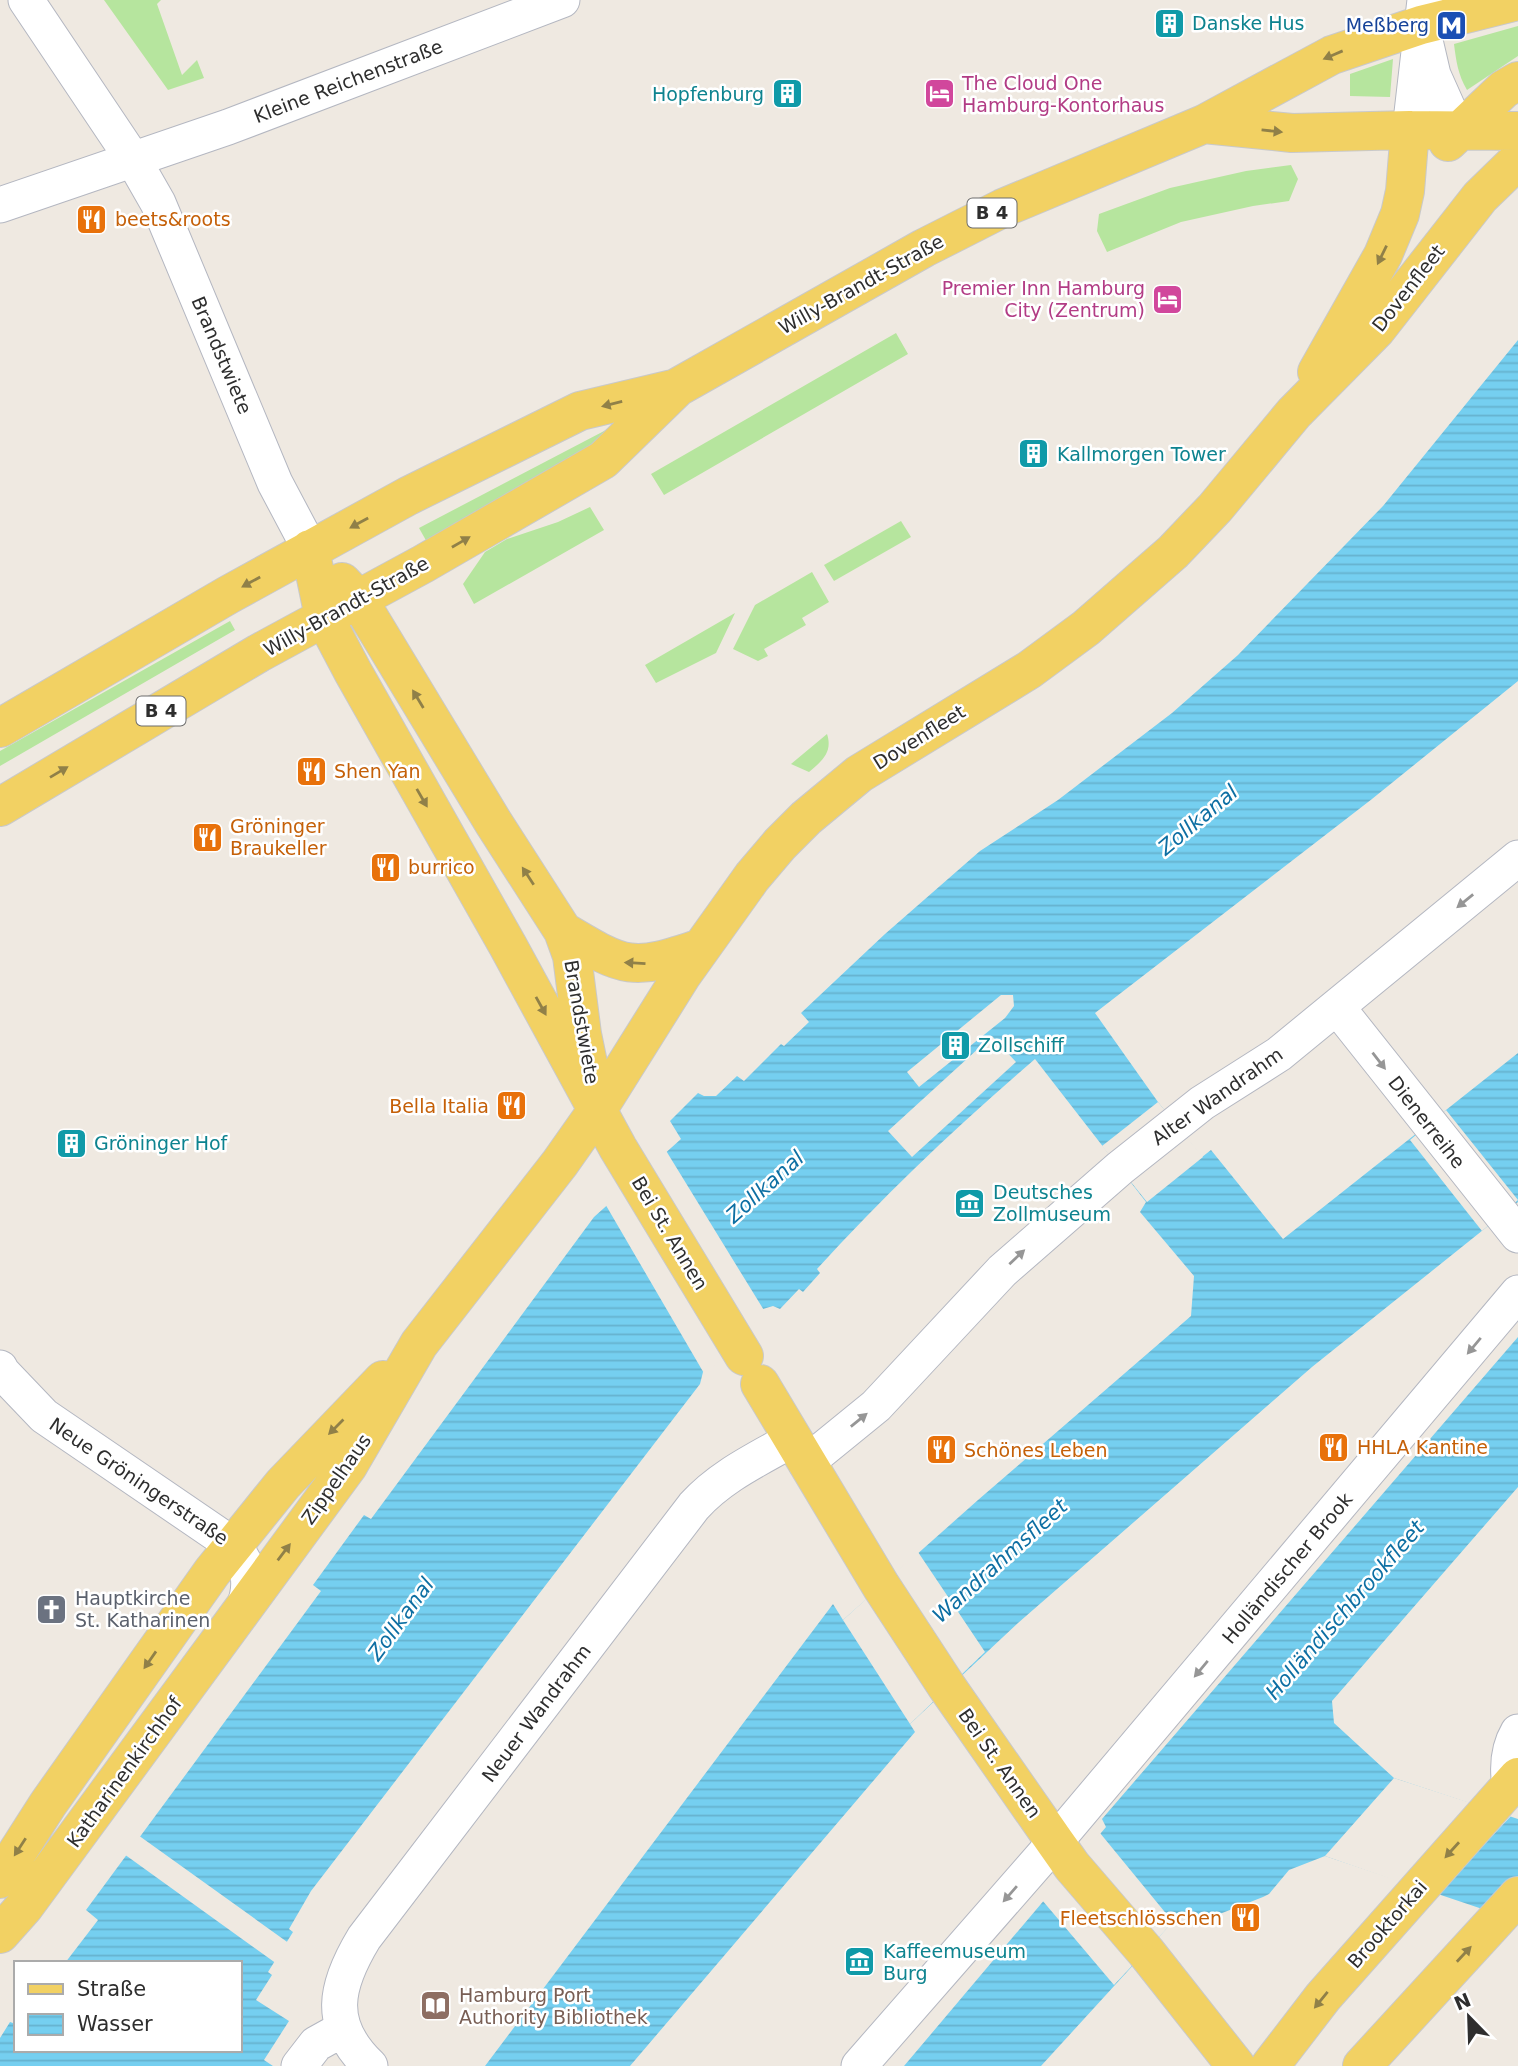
<svg xmlns="http://www.w3.org/2000/svg" width="1518" height="2066" font-family="'DejaVu Sans',sans-serif">
<style>
.grass{fill:#b6e59e}
.water{fill:url(#water-rules);fill-rule:evenodd}
.pier{fill:#efe9e1}
.lines{fill:none;stroke-linecap:round;stroke-linejoin:round}
.minor-casing{stroke:#b4b7c1;stroke-width:37}
.major-casing{stroke:#c9c9c9;stroke-width:40}
.minor{stroke:#fff;stroke-width:35}
.major{stroke:#f2d163;stroke-width:38}
.oneway{fill:#908048}
.oneway2{fill:#969696}
.labels{text-anchor:middle;stroke-width:5;stroke-linejoin:round;paint-order:stroke}
.shield{fill:#fff;stroke:#6d6d6d;stroke-width:2}
.shield-label{font-size:18px;font-weight:bold;fill:#2e2e2e}
.culture-label{font-size:19px;fill:#0d838f;stroke:#fff;text-anchor:start}
.transit-label{font-size:19px;fill:#164399;stroke:#fff;text-anchor:end}
.street-label{font-size:19px;fill:#2e2e2e;stroke:#fff}
.hotel-label{font-size:19px;fill:#b23c85;stroke:#fff;text-anchor:start}
.food-label{font-size:19px;fill:#c56008;stroke:#fff;text-anchor:start}
.worship-label{font-size:19px;fill:#5b616d;stroke:#fff;text-anchor:start}
.education-label{font-size:19px;fill:#785e54;stroke:#fff;text-anchor:start}
.water-label{font-size:21px;font-style:italic;fill:#0d6fa3;stroke:#fff}
</style>
<defs>
<pattern id="water-rules" width="6" height="5" patternUnits="userSpaceOnUse" patternTransform="scale(1.75)"><rect width="6" height="5" fill="#75cff0"/><path d="M0 2.5h6" fill="none" stroke="#66b2ce"/></pattern>
</defs>
<rect width="100%" height="100%" fill="#efe9e1"/>
<path class="grass" d="M104 0H161L157 4 182 75 197 60 204 78 168 90Z
M1518 26V56L1467 90C1458 75 1456 60 1454 44Z
M1393 59 1390 97 1350 96V74Z
M1291 165 1298 179 1289 201 1253 206 1181 222 1107 252 1097 231 1099 214 1170 188 1246 171Z
M896 333 908 354 664 495 651 474Z
M606 430 610 438 428 544 419 528Z
M590 507 604 530 474 604 463 584 485 552 507 539 558 522Z
M901 521 911 537 834 581 824 565Z
M812 572 829 602 802 618 806 625 764 649 768 656 758 661 733 649 755 605Z
M735 613 716 653 656 683 645 665Z
M230 621 235 630 0 766V751Z
M827 734C833 752 822 761 809 772L791 764Z"/>
<path class="water" d="M1518 340V681L1372 799 1095 1013 1158 1102 1202 1157 1211 1150 1283 1239 1518 1053V1202L1312 1367 1018 1623 910 1724 915 1732 630 2066H485L833 1604 843 1620 978 1500 1191 1316 1194 1276 1140 1212 1146 1202 1035 1059C958 1125 885 1194 817 1269L820 1273 803 1292 799 1289 780 1309 773 1306 763 1309 703 1372 700 1384 311 1891 289 1929 293 1932 268 1972 272 1975 256 2000 289 2021 264 2060 273 2066H0V2038L10 2022 16 2024V2050H240V1963H65L98 1920 86 1910 321 1591 313 1585 364 1515 371 1519 594 1217 681 1139 670 1121 698 1093 704 1096H716L737 1076 744 1081 781 1044 784 1046 809 1022 801 1013 885 934 980 851 1058 800 1172 713 1238 655 1383 506ZM1001 995H1013L1014 1006 1005 1018 919 1087 907 1072Z
M1518 1337V1487L1332 1701 1334 1723 1394 1778 1518 1819V1921L1325 1856 1289 1870 1269 1894 1263 1897 1212 1917 1179 1915 1041 2066H904L1106 1827 1102 1819Z"/>
<path class="pier" d="M992 1036 1016 1062 912 1157 888 1131Z
M1158 1102 1203 1157 1147 1202 1102 1146Z
M1446 1110 1518 1200 1482 1231 1410 1140Z
M665 1149 765 1312 705 1375 604 1202Z
M918 1552 985 1652 910 1724 843 1620Z
M1394 1778 1511 1816 1437 1895 1325 1856Z
M1100 1833 1173 1922 1114 1985 1042 1900Z
M138 1835 290 1944 277 1964 124 1854Z"/>
<g class="lines">
<defs>
<path id="minor" d="M26 0 134 161 158 203 275 483 310 549
M1426 45 1433 75 1458 131
M1410 130 1425 0
M0 205 228 127 562 0
M1337 1007 1518 1235
M0 1368 2 1372 44 1416 233 1545C249 1564 253 1584 244 1607
M806 1463 876 1406 1002 1271 1120 1168 1202 1103 1279 1054 1518 858
M1510 1786C1507 1767 1508 1749 1518 1732
M299 2066 316 2044 343 2029
M370 2066C326 2024 335 1986 364 1938L694 1506C721 1476 758 1459 793 1439
M859 2066 1055 1842 1518 1293"/>
<path id="major" d="M1204 124 1292 133 1410 130 1518 131
M1448 142 1504 89 1518 81
M1317 372 1383 255 1400 214 1405 191 1410 130
M310 549 324 617 353 672 508 946 618 1148 744 1356
M342 582 358 599 493 822 563 931 572 956 582 1034 590 1073
M0 728 228 595 408 496 580 411 677 388
M0 807 259 653 423 564 603 460 678 387 924 248 1003 208 1204 124 1332 55 1421 25 1518 1
M563 931C625 968 631 972 701 948
M760 1384 881 1586 947 1687 1055 1842 1072 1866 1146 1952 1236 2066
M0 1879 48 1804 212 1572 283 1484 383 1380
M0 1934 24 1907 348 1466 419 1344 560 1163 598 1109 682 975 752 877 780 844 806 818 859 774 1029 670 1086 628 1173 552 1215 508 1294 413 1376 330 1480 197 1518 160
M1270 2066 1323 1997 1518 1777
M1362 2066 1518 1896"/>
</defs>
<use href="#minor" class="minor-casing"/>
<use href="#major" class="major-casing"/>
<use href="#minor" class="minor"/>
<use href="#major" class="major"/>
</g>
<defs><path id="oneway-solid" d="M-6-.8H1V-3.2L6.5 0L1 3.2V.8H-6Z" transform="scale(1.75)"/></defs>
<g class="oneway">
<use href="#oneway-solid" transform="translate(1333 55) rotate(157)"/>
<use href="#oneway-solid" transform="translate(1272 131) rotate(6)"/>
<use href="#oneway-solid" transform="translate(1382 255) rotate(116)"/>
<use href="#oneway-solid" transform="translate(612 404) rotate(166)"/>
<use href="#oneway-solid" transform="translate(359 523) rotate(151)"/>
<use href="#oneway-solid" transform="translate(461 542) rotate(-30)"/>
<use href="#oneway-solid" transform="translate(251 582) rotate(151)"/>
<use href="#oneway-solid" transform="translate(418 699) rotate(-121)"/>
<use href="#oneway-solid" transform="translate(59 772) rotate(-31)"/>
<use href="#oneway-solid" transform="translate(422 798) rotate(60)"/>
<use href="#oneway-solid" transform="translate(528 876) rotate(-123)"/>
<use href="#oneway-solid" transform="translate(635 963) rotate(-177)"/>
<use href="#oneway-solid" transform="translate(541 1006) rotate(61)"/>
<use href="#oneway-solid" transform="translate(336 1427) rotate(135)"/>
<use href="#oneway-solid" transform="translate(284 1552) rotate(-53)"/>
<use href="#oneway-solid" transform="translate(150 1660) rotate(125)"/>
<use href="#oneway-solid" transform="translate(20 1847) rotate(123)"/>
<use href="#oneway-solid" transform="translate(1452 1850) rotate(132)"/>
<use href="#oneway-solid" transform="translate(1464 1954) rotate(-47)"/>
<use href="#oneway-solid" transform="translate(1321 2000) rotate(129)"/>
</g>
<g class="oneway2">
<use href="#oneway-solid" transform="translate(1465 901) rotate(141)"/>
<use href="#oneway-solid" transform="translate(1379 1061) rotate(52)"/>
<use href="#oneway-solid" transform="translate(1017 1257) rotate(-43)"/>
<use href="#oneway-solid" transform="translate(1474 1346) rotate(130)"/>
<use href="#oneway-solid" transform="translate(859 1420) rotate(-39)"/>
<use href="#oneway-solid" transform="translate(1201 1669) rotate(130)"/>
<use href="#oneway-solid" transform="translate(1010 1894) rotate(131)"/>
</g>
<defs>
<symbol id="building-square" viewBox="-11 -11 22 22"><rect x="-9" y="-9" width="18" height="18" rx="4" fill="#0f9aa8" stroke="#fff"/><path d="M-4-6H4V6H1V3H-1V6H-4ZM-2.5-4.3h1.7v1.8h-1.7ZM.8-4.3h1.7v1.8H.8ZM-2.5-1h1.7V.8h-1.7ZM.8-1h1.7V.8H.8Z" fill="#fff"/></symbol>
<symbol id="metro-square" viewBox="-11 -11 22 22"><rect x="-9" y="-9" width="18" height="18" rx="4" fill="#1a4fb4" stroke="#fff"/><path d="M-5.5 5V-5H-3L0 0L3-5H5.5V5H3V-.5L0 4L-3-.5V5Z" fill="#fff"/></symbol>
<symbol id="hotel-square" viewBox="-11 -11 22 22"><rect x="-9" y="-9" width="18" height="18" rx="4" fill="#d1479c" stroke="#fff"/><path d="M-6-4.5h1.5V1H6V5H4.5V3h-9V5H-6ZM-4 0a1.8 1.8 0 1 1 3.6 0ZM.5 0V-2.5h3Q6-2.5 6 0Z" fill="#fff"/></symbol>
<symbol id="restaurant-square" viewBox="-11 -11 22 22"><rect x="-9" y="-9" width="18" height="18" rx="4" fill="#e8710a" stroke="#fff"/><path d="M-5-6h1v4h1v-4h1v4h1v-4h1v5L-1.5 .5V6h-2V.5L-5-1ZM5-6V6H3V1.5H1.5Q1.5-4 5-6Z" fill="#fff"/></symbol>
<symbol id="museum-square" viewBox="-11 -11 22 22"><rect x="-9" y="-9" width="18" height="18" rx="4" fill="#0f9aa8" stroke="#fff"/><path d="M0-6L6-3V-2H-6V-3ZM-5-1h2V3h-2ZM-1-1h2V3h-2ZM3-1h2V3H3ZM-6 4H6V6H-6Z" fill="#fff"/></symbol>
<symbol id="church-square" viewBox="-11 -11 22 22"><rect x="-9" y="-9" width="18" height="18" rx="4" fill="#6b7280" stroke="#fff"/><path d="M-1.2-6h2.4v3.5h3.3v2.4h-3.3V6h-2.4V-.1h-3.3v-2.4h3.3Z" fill="#fff"/></symbol>
<symbol id="library-square" viewBox="-11 -11 22 22"><rect x="-9" y="-9" width="18" height="18" rx="4" fill="#8d6e63" stroke="#fff"/><path d="M-6-4Q-3-5.5-.7-3.5V5Q-3 3-6 4ZM6-4Q3-5.5 .7-3.5V5Q3 3 6 4Z" fill="#fff"/></symbol>
</defs>
<g fill-rule="evenodd">
<use href="#building-square" x="1152" y="6" width="35" height="35"/>
<use href="#metro-square" x="1434" y="8" width="35" height="35"/>
<use href="#building-square" x="770" y="76" width="35" height="35"/>
<use href="#hotel-square" x="922" y="76" width="35" height="35"/>
<use href="#restaurant-square" x="74" y="202" width="35" height="35"/>
<use href="#hotel-square" x="1150" y="282" width="35" height="35"/>
<use href="#building-square" x="1016" y="436" width="35" height="35"/>
<use href="#restaurant-square" x="294" y="754" width="35" height="35"/>
<use href="#restaurant-square" x="190" y="820" width="35" height="35"/>
<use href="#restaurant-square" x="368" y="850" width="35" height="35"/>
<use href="#building-square" x="938" y="1028" width="35" height="35"/>
<use href="#restaurant-square" x="494" y="1088" width="35" height="35"/>
<use href="#building-square" x="54" y="1126" width="35" height="35"/>
<use href="#museum-square" x="952" y="1186" width="35" height="35"/>
<use href="#restaurant-square" x="1316" y="1430" width="35" height="35"/>
<use href="#restaurant-square" x="924" y="1432" width="35" height="35"/>
<use href="#church-square" x="34" y="1592" width="35" height="35"/>
<use href="#restaurant-square" x="1228" y="1900" width="35" height="35"/>
<use href="#museum-square" x="842" y="1944" width="35" height="35"/>
<use href="#library-square" x="418" y="1988" width="35" height="35"/>
</g>
<g class="labels">
<g class="shield">
<rect x="967.5" y="198.5" width="49" height="29" rx="5"/>
<rect x="136.5" y="696.5" width="49" height="29" rx="5"/>
</g>
<g class="shield-label">
<text x="992" y="219">B 4</text>
<text x="161" y="717">B 4</text>
</g>
<g class="culture-label">
<text x="1192" y="30">Danske Hus</text>
<text x="764" y="101" text-anchor="end">Hopfenburg</text>
<text x="1057" y="461">Kallmorgen Tower</text>
<text x="978" y="1052">Zollschiff</text>
<text x="94" y="1150">Gröninger Hof</text>
<text x="993" y="1199">Deutsches<tspan x="993" dy="22">Zollmuseum</tspan></text>
<text x="883" y="1958">Kaffeemuseum<tspan x="883" dy="22">Burg</tspan></text>
</g>
<g class="transit-label">
<text x="1429" y="32">Meßberg</text>
</g>
<g class="street-label">
<text transform="translate(348 81) rotate(-21)" y="7">Kleine Reichenstraße</text>
<text transform="translate(861 284) rotate(-29)" y="7">Willy-Brandt-Straße</text>
<text transform="translate(1408 288) rotate(-52)" y="7">Dovenfleet</text>
<text transform="translate(222 355) rotate(67)" y="7">Brandstwiete</text>
<text transform="translate(346 606) rotate(-29)" y="7">Willy-Brandt-Straße</text>
<text transform="translate(919 737) rotate(-32)" y="7">Dovenfleet</text>
<text transform="translate(582 1022) rotate(80)" y="7">Brandstwiete</text>
<text transform="translate(1217 1096) rotate(-35)" y="7">Alter Wandrahm</text>
<text transform="translate(1427 1122) rotate(52)" y="7">Dienerreihe</text>
<text transform="translate(670 1233) rotate(59)" y="7">Bei St. Annen</text>
<text transform="translate(336 1479) rotate(-55)" y="7">Zippelhaus</text>
<text transform="translate(139 1481) rotate(34)" y="7">Neue Gröningerstraße</text>
<text transform="translate(1287 1568) rotate(-50)" y="7">Holländischer Brook</text>
<text transform="translate(536 1713) rotate(-53)" y="7">Neuer Wandrahm</text>
<text transform="translate(1000 1763) rotate(55)" y="7">Bei St. Annen</text>
<text transform="translate(124 1772) rotate(-54)" y="7">Katharinenkirchhof</text>
<text transform="translate(1387 1924) rotate(-49)" y="7">Brooktorkai</text>
</g>
<g class="hotel-label">
<text x="962" y="90">The Cloud One<tspan x="962" dy="22">Hamburg-Kontorhaus</tspan></text>
<text x="1145" y="295" text-anchor="end">Premier Inn Hamburg<tspan x="1145" dy="22">City (Zentrum)</tspan></text>
</g>
<g class="food-label">
<text x="115" y="226">beets&amp;roots</text>
<text x="334" y="778">Shen Yan</text>
<text x="230" y="833">Gröninger<tspan x="230" dy="22">Braukeller</tspan></text>
<text x="408" y="874">burrico</text>
<text x="489" y="1113" text-anchor="end">Bella Italia</text>
<text x="1357" y="1454">HHLA Kantine</text>
<text x="964" y="1457">Schönes Leben</text>
<text x="1222" y="1925" text-anchor="end">Fleetschlösschen</text>
</g>
<g class="worship-label">
<text x="75" y="1605">Hauptkirche<tspan x="75" dy="22">St. Katharinen</tspan></text>
</g>
<g class="education-label">
<text x="459" y="2002">Hamburg Port<tspan x="459" dy="22">Authority Bibliothek</tspan></text>
</g>
<g class="water-label">
<text transform="translate(1198 820) rotate(-40)" y="7">Zollkanal</text>
<text transform="translate(765 1187) rotate(-42)" y="7">Zollkanal</text>
<text transform="translate(1000 1561) rotate(-42)" y="7">Wandrahmsfleet</text>
<text transform="translate(1345 1610) rotate(-49)" y="7">Holländischbrookfleet</text>
<text transform="translate(401 1619) rotate(-54)" y="7">Zollkanal</text>
</g>
</g>
<rect x="14" y="1961" width="228" height="91" fill="#ffffff" stroke="#ababab" stroke-width="2"/>
<rect x="28" y="1984" width="35" height="10" fill="#f2d163" stroke="#ababab" stroke-width="2"/>
<text x="77" y="1996" font-size="21" fill="#2e2e2e">Straße</text>
<rect x="28" y="2014" width="35" height="21" fill="url(#water-rules)" stroke="#ababab" stroke-width="2"/>
<text x="77" y="2031" font-size="21" fill="#2e2e2e">Wasser</text>
<g transform="translate(1469 2017) rotate(337)" stroke="#ffffff" stroke-width="5" paint-order="stroke">
<path d="M0-5L12 26L0 18L-12 26Z" fill="#2e2e2e"/>
<text y="-10" font-size="19" font-weight="bold" text-anchor="middle" fill="#2e2e2e">N</text>
</g>
</svg>
